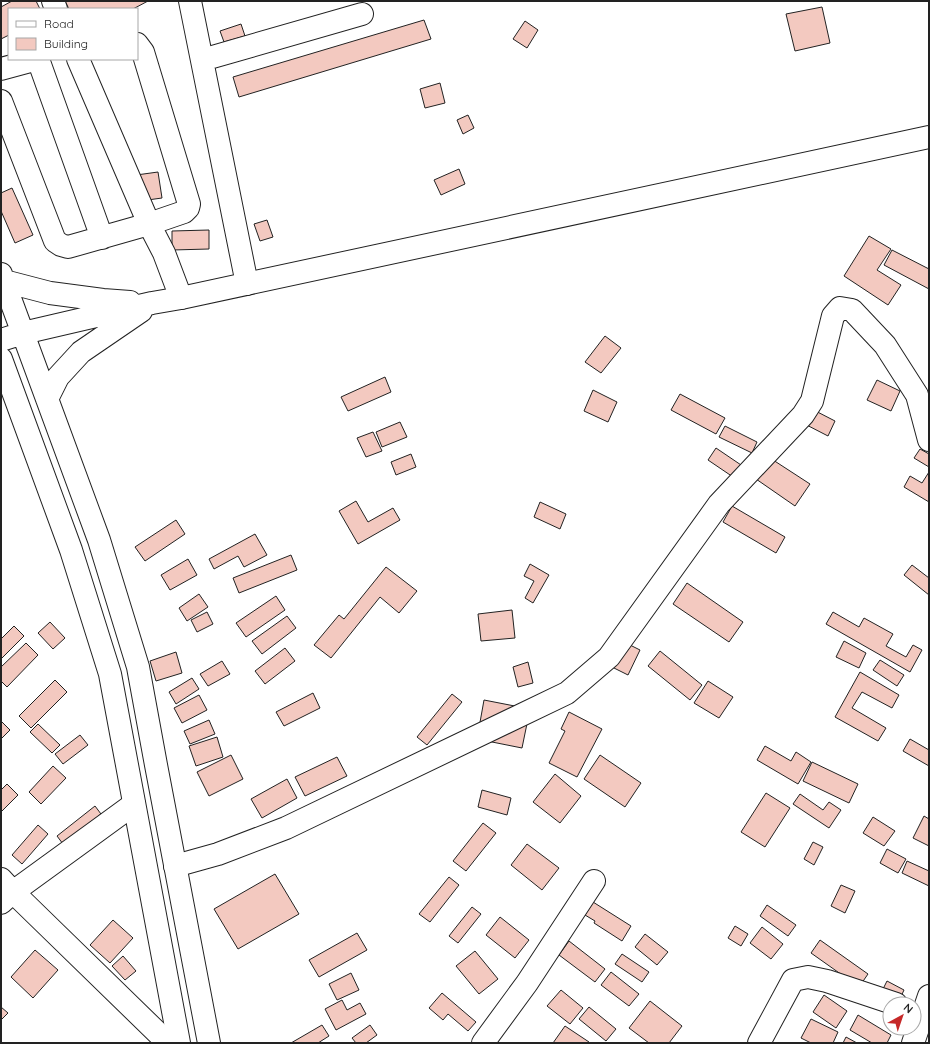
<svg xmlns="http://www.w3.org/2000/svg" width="930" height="1044" font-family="Quicksand,sans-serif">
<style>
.building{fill:#f3c9c0;stroke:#222}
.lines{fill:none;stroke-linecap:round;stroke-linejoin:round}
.minor-casing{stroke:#222;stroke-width:24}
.major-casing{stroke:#222;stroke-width:24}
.minor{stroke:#fff;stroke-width:22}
.major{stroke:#fff;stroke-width:22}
</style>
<rect width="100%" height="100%" fill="#fff"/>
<path class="building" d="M12 1H36L40 9H9V35L1 39V7Z
M65 1H148L133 9H69Z
M822 7 830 43 795 51 786 14Z
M424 20 431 39 239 97 233 77Z
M525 21 538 30 527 48 513 39Z
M241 24 245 36 224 42 220 31Z
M440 83 445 103 425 108 420 89Z
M468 115 474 128 463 134 457 120Z
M459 169 465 184 441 195 434 180Z
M158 172 162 198 133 202 129 176Z
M12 188 33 235 15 243 1 211V193Z
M267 220 273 237 260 241 254 224Z
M209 230V249L172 250V231Z
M869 236 891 249 877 270 901 285 888 305 844 276Z
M892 250 929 269V289L884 265Z
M605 336 621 348 601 373 585 362Z
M385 377 391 392 348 411 341 397Z
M877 380 900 391 891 411 867 400Z
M593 390 617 402 608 422 584 411Z
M680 394 725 418 716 434 671 410Z
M802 404 835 421 828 436 795 419Z
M400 422 407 437 382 447 376 432Z
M725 426 757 442 752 453 719 437Z
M373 432 382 451 366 457 357 438Z
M716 448 744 467 736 479 708 460Z
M920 449 929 454V467L914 458Z
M411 454 416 467 396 475 391 462Z
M770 458 810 484 795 506 756 479Z
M929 472V502L904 487 910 476 922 483Z
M356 501 368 522 393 508 400 520 358 544 339 511Z
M540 502 566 514 560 529 534 517Z
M732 506 785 537 776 553 723 522Z
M176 520 185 534 145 561 135 547Z
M255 534 267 555 244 567 238 556 214 569 209 559Z
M291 555 297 570 239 593 233 578Z
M188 559 197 575 170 590 161 575Z
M530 564 549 575 533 603 525 598 534 581 524 576Z
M912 565 929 578V595L904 575Z
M386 567 417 591 399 613 380 597 331 658 314 645 339 615 344 619Z
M687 583 743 622 729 642 673 604Z
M199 594 208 607 187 621 179 608Z
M276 596 285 610 246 637 236 623Z
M512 610 515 638 481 641 478 614Z
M207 612 213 624 197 632 191 620Z
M833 612 859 627 864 618 893 634 886 646 906 657 913 645 922 650 910 672 826 624Z
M287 616 296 628 262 654 252 641Z
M50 622 65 638 53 649 38 633Z
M14 626 24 636 1 659V639Z
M614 637 640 650 628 675 602 662Z
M844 641 866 653 859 668 836 657Z
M26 643 38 655 7 687 1 681V667Z
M285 648 295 661 265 684 255 671Z
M660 651 702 685 690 700 648 666Z
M176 652 182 673 156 681 150 661Z
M880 660 904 675 897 686 873 670Z
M222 661 230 674 208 686 200 674Z
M528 662 533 683 518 687 513 667Z
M860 672 899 695 892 708 862 692 852 708 886 728 878 741 835 717Z
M192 678 199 689 176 704 169 692Z
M55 680 67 692 31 728 19 716Z
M708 681 733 697 719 718 694 703Z
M313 693 320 708 284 726 276 712Z
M452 694 462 702 427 745 417 737Z
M199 695 207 710 182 723 174 708Z
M484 700 530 709 522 748 477 739Z
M569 712 602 729 577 777 549 763 565 731 561 729Z
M209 720 215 734 190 744 184 731Z
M1 721 10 730 1 739Z
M38 724 60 745 52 753 30 732Z
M80 735 88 745 63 764 55 754Z
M217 737 223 757 196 766 189 746Z
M910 739 929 750V766L903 751Z
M765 746 791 761 796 752 811 762 798 784 757 760Z
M231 755 243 779 209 796 197 772Z
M600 755 641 783 625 807 584 779Z
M337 757 347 776 305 796 295 777Z
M812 762 858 784 849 803 803 781Z
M53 766 66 778 41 804 29 792Z
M555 774 581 796 560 823 533 802Z
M287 779 297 798 262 818 251 799Z
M7 784 18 795 1 812V790Z
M482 790 511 798 507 815 478 807Z
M766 793 790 808 765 847 741 832Z
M800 794 823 810 829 802 841 810 829 828 793 804Z
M95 806 101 814 63 844 57 836Z
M924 816 929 819V846L913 838Z
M873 817 895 831 884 846 863 833Z
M483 823 496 833 466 871 453 861Z
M38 825 48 834 22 864 12 855Z
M813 842 823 847 814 865 804 859Z
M527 844 559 868 542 890 511 865Z
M887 849 906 859 898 873 880 863Z
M907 861 929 871V886L902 873Z
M275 874 299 914 238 949 214 909Z
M449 877 459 885 430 922 419 914Z
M841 885 855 891 845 913 831 906Z
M593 902 631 926 622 941 594 923 595 921 585 915Z
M767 905 796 925 788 936 760 916Z
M472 907 481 914 458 943 449 936Z
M500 917 529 940 515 958 486 935Z
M113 920 133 938 110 963 90 945Z
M735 926 748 934 741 946 728 938Z
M762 927 783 944 771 959 750 943Z
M357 933 367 950 319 977 309 960Z
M645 934 668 952 657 965 635 947Z
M820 940 868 974 859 987 811 953Z
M569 941 605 969 595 982 559 955Z
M35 950 58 970 33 998 11 977Z
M475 951 498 979 479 994 456 966Z
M622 954 649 972 642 982 615 964Z
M123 956 136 971 125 980 112 966Z
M611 972 639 994 629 1006 601 985Z
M351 973 359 990 337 1000 329 984Z
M887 981 904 990 898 1003 880 995Z
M561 990 583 1008 570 1024 547 1006Z
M442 993 476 1022 468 1031 448 1014 443 1020 429 1008Z
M824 995 847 1011 836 1028 813 1012Z
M342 1000 347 1010 360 1003 366 1014 336 1030 325 1009Z
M650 1001 682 1026 669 1043H649L629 1028Z
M1 1007 8 1013 1 1020Z
M589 1007 616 1029 606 1041 579 1019Z
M858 1015 891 1035 887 1043H872L850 1030Z
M811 1019 838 1032 833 1043H811L801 1038Z
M322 1025 329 1036 318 1043H291Z
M370 1025 377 1035 366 1043H356L352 1038Z
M565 1026 589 1042 588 1043H553Z
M846 1037 857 1043H843Z"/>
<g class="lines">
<defs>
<path id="minor" d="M53 1 56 9
M190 1 247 284
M38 59 102 238
M78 59 149 224 164 253 181 298
M202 60 362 14
M1 69 38 59
M1 101 55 241 61 245 68 247 149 224 184 212 188 208 189 204 143 52 137 44
M175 866 218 854 286 828 567 693 609 657 719 504 803 415 812 401 833 316 840 308 852 310 885 345 917 395 929 440
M1 879 13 892 168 1043
M1 903 13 892 97 831 134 804
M483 1043 527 983 594 881
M759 1043 793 980 808 977 827 981 896 1004
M913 1043 929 996"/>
<path id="major" d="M1 274 99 540 138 667 156 765 209 1043
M4 281 50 293 103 300 130 302
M1 340 23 333 152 303 181 298 929 137
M1 359 71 550 110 674 179 1043
M47 399 58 377 81 352 141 311"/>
</defs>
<use href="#minor" class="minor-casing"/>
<use href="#major" class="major-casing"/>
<use href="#minor" class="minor"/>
<use href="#major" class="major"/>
</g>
<rect width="930" height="1044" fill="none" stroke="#222222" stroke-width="4"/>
<rect x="8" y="8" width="130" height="52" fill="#ffffff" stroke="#a7a7a7"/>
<rect x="16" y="21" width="20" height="6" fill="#ffffff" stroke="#a7a7a7"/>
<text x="44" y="28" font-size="12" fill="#222222">Road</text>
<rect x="16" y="38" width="20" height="12" fill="#f3c9c0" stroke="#a7a7a7"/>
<text x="44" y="48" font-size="12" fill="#222222">Building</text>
<g transform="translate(902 1016) rotate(40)"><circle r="19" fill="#ffffff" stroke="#a7a7a7"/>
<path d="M0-3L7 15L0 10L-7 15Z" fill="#c62828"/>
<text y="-6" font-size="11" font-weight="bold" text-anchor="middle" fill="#222222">N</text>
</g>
</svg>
